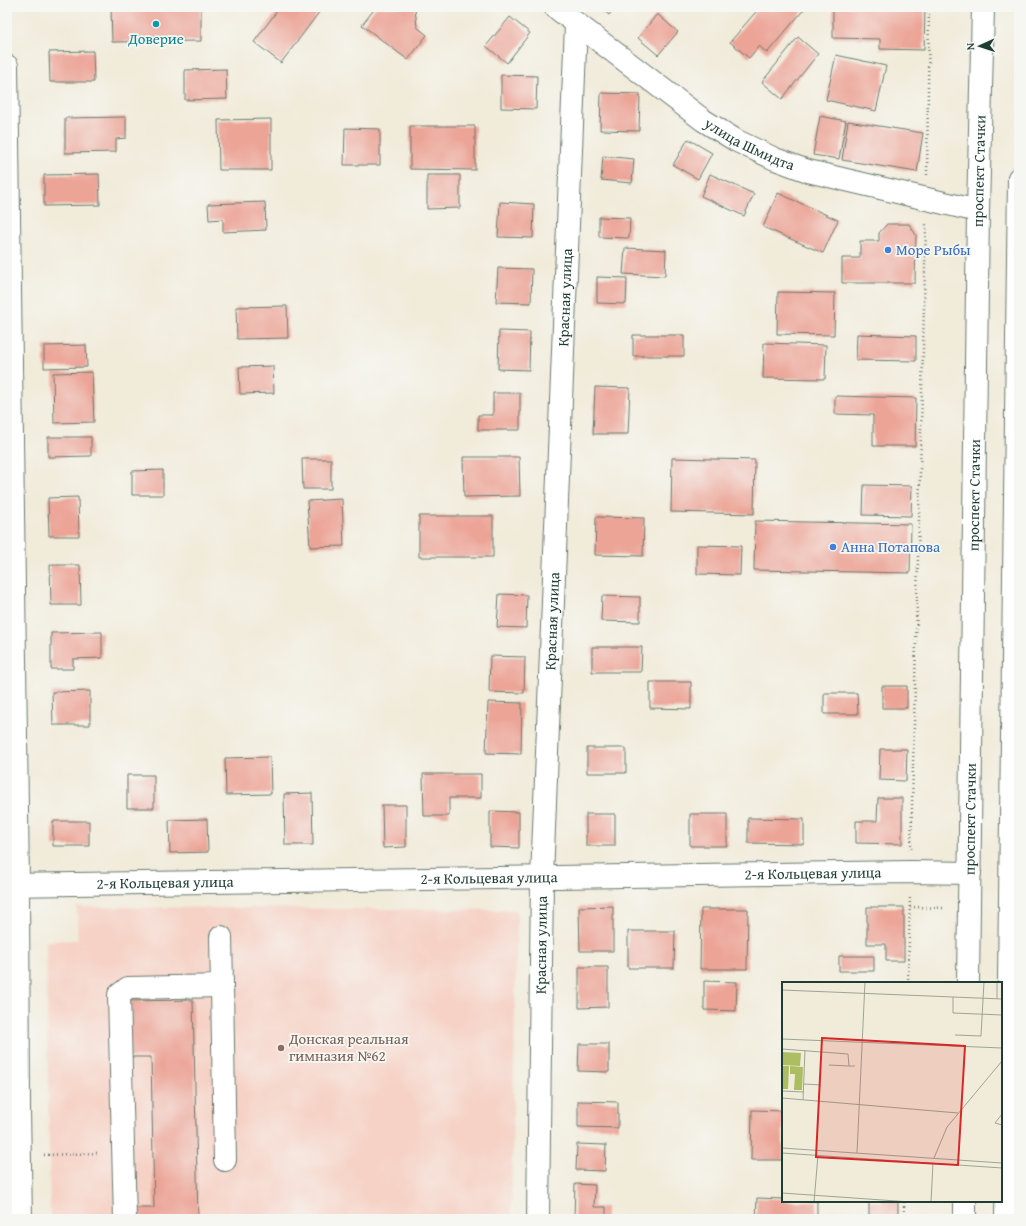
<svg xmlns="http://www.w3.org/2000/svg" width="1026" height="1226" font-family="'Gentium Book Plus',serif">
<style>
.built{fill:#f6d1c5}
.building{fill:#eca497}
.lines{fill:none;stroke-linecap:round;stroke-linejoin:round}
.minor-casing{stroke:#687a6e;stroke-width:24}
.major-casing{stroke:#687a6e;stroke-width:24}
.path{stroke:#687a6e;stroke-width:2.5;stroke-dasharray:1 3;stroke-linecap:butt}
.minor{stroke:#fff;stroke-width:22}
.major{stroke:#fff;stroke-width:22}
.culture-dot{fill:#0f9aa8;stroke:#f6f6f2;stroke-width:1.5}
.shop-dot{fill:#3f7fe0;stroke:#f6f6f2;stroke-width:1.5}
.education-dot{fill:#8d6e63;stroke:#f6f6f2;stroke-width:1.5}
.labels{text-anchor:middle;stroke-width:3.5;stroke-linejoin:round;paint-order:stroke}
.culture-label{font-size:15px;fill:#0d838f;stroke:#f6f6f2}
.street-label{font-size:15px;fill:#1f3d34;stroke:#f6f6f2}
.shop-label{font-size:15px;fill:#366cbe;stroke:#f6f6f2;text-anchor:start}
.education-label{font-size:15px;fill:#785e54;stroke:#f6f6f2;text-anchor:start}
.inset-road{fill:none;stroke:#9da598;stroke-width:1}
.view{fill:#d62828;fill-opacity:0.15;stroke:#d62828;stroke-width:2}
.inset-edge{fill:none;stroke:#1f3d34;stroke-width:2}
</style>
<rect width="100%" height="100%" fill="#f6f6f2"/>
<filter id="ink" filterUnits="userSpaceOnUse"><feTurbulence type="fractalNoise" baseFrequency=".025" numOctaves="2"/><feDisplacementMap in="SourceGraphic" scale="8" xChannelSelector="R" yChannelSelector="G"/><feConvolveMatrix kernelMatrix="1 2 1 2 8 2 1 2 1" color-interpolation-filters="sRGB"/></filter>
<filter id="wash" filterUnits="userSpaceOnUse"><feTurbulence type="fractalNoise" baseFrequency=".012" numOctaves="4" result="noise"/><feDisplacementMap in="SourceGraphic" scale="16" xChannelSelector="R" yChannelSelector="G"/><feGaussianBlur stdDeviation="0.9" result="paint"/><feColorMatrix in="noise" values="0 0 0 0 0 0 0 0 0 0 0 0 0 0 0 0 0 1.4 0 .05"/><feComposite in="paint" operator="in"/></filter>
<g filter="url(#wash)">
<rect width="100%" height="100%" fill="#f1ebda"/>
<path class="built" d="M77 907 517 910 511 1219H50L46 941 78 940Z"/>
<g id="blocks">
<path class="building" d="M111 7H201V41L112 42Z
M280 7H323L281 63 254 42Z
M376 7H417L415 9 417 27 427 35 408 60 362 25Z
M600 7H615L609 15Z
M760 7H806L767 53 759 46 749 58 730 42Z
M833 7H925L924 50 880 49V39L833 38Z
M657 14 678 32 658 55 638 38Z
M510 17 530 33 507 63 486 46Z
M798 37 818 54 782 99 762 82Z
M93 51 94 82H50L49 52Z
M836 55 886 66 876 111 826 100Z
M226 69 227 99 185 100V70Z
M501 75 537 76 536 109 501 108Z
M601 93 640 94 639 131 600 130Z
M820 116 846 121 839 159 813 155Z
M126 117V138L116 139V152L65 153V118Z
M271 119V170H219L218 120Z
M848 121 923 133 917 172 842 160Z
M410 126H475V170L410 169Z
M345 128 380 129V165H344Z
M688 139 712 153 698 179 673 165Z
M603 156 634 159 632 183 601 180Z
M99 174 100 205 44 206V175Z
M710 174 754 194 744 216 701 196Z
M427 175H460V208L427 209Z
M778 193 838 220 823 253 763 227Z
M265 202 266 230 223 232V219L209 220 208 204Z
M500 202 534 204 533 238 498 237Z
M599 217 630 218 629 238 599 237Z
M887 224H909L916 235 915 283H842V258H860V241H879V233Z
M625 248 666 250 665 276 623 274Z
M498 268 532 269 531 303 496 302Z
M597 277 627 278 626 304 597 303Z
M778 292 835 293 834 335 777 334Z
M287 306 288 338 237 339 236 307Z
M499 331 530 332 529 370 498 369Z
M857 334 916 336V361L856 360Z
M633 335H684V356H633Z
M764 343 826 345 825 379 763 378Z
M86 345 87 367 44 368V346Z
M273 366 274 393 240 394 239 367Z
M92 372 94 422 54 423 53 373Z
M595 387 630 388 628 434H593Z
M493 393H520V430H478V415H493Z
M835 396 916 398 915 446H873V415L835 414Z
M48 437H91V456L48 457Z
M463 457H519L520 496 464 497Z
M672 458 755 460 754 514 671 512Z
M302 459H331V489H303Z
M163 470V495H132V471Z
M864 485 912 486 911 516 863 515Z
M78 497 79 536H49L48 498Z
M342 499 344 546 310 547 307 501Z
M419 516H493V557H419Z
M596 517 644 518 643 556 595 555Z
M755 521 911 524 910 573 754 570Z
M697 545 741 546 740 575 697 574Z
M50 565H80L81 605H51Z
M499 594 527 595 526 628 497 627Z
M602 596 640 597V622L601 621Z
M102 632V658L73 659V669H51V633Z
M592 647H642L641 672H592Z
M490 656 525 657 524 693 489 692Z
M650 682H691V709L650 708Z
M882 686H907V708H882Z
M90 691V725H53L52 692Z
M824 693H857L858 714H824Z
M488 702 522 703 521 754 486 753Z
M587 748H626V773H587Z
M880 749H907L906 781 879 780Z
M270 757 271 794 226 795 225 758Z
M423 774H481V798H449V816H424Z
M127 775H154V808H127Z
M312 793 313 845H285L284 794Z
M878 798H902V844L856 843V821H877Z
M382 805H406V847L383 848Z
M490 811 519 812V848L490 847Z
M586 814H615V846H586Z
M690 814H727V846H690Z
M748 818 804 819V844L748 843Z
M207 819 208 852 170 853 169 820Z
M53 821H89V846H53Z
M613 906V951H580L579 907Z
M867 907H904V961H886V944H867Z
M701 909H748L747 969H700Z
M628 931H675L674 968H628Z
M839 956H874V971H839Z
M579 967H608V1007L579 1008Z
M704 981 737 982 736 1011 704 1010Z
M193 1000 198 1219H130V1208H154L151 1057H128L127 1001Z
M579 1044H609V1072L578 1071Z
M578 1101 618 1102V1128L578 1127Z
M752 1110 783 1111V1160H751Z
M577 1144 606 1145 605 1171 576 1170Z
M575 1184 595 1185 594 1207H606V1219H574Z
M757 1198 783 1199V1201H817V1219H756Z
M869 1201H898V1219H869Z"/>
</g>
</g>
<g filter="url(#ink)">
<use href="#blocks" fill-opacity="0" stroke="#687a6e" stroke-width="1"/>
<g class="lines">
<defs>
<g id="minor">
<path id="s1" d="M555 7 703 120 737 141 775 159 808 171 978 211"/>
<path d="M7 66 18 885 19 1110 21 1219"/>
<path id="s2" d="M7 885 910 872 970 873"/>
<path d="M222 986 225 1160"/>
<path d="M125 1219 119 995 128 988 222 986 221 937"/>
<path id="s3" d="M538 1219 542 878 576 24"/>
</g>
<g id="major">
<path id="s4" d="M968 983 978 211 983 7"/>
<path d="M965 1219V1201"/>
<path d="M1006 1219 1019 178"/>
</g>
</defs>
<use href="#minor" class="minor-casing"/>
<use href="#major" class="major-casing"/>
<path class="path" d="M927 175 929 7
M911 849 926 224
M910 907 945 908
M908 983 910 896
M44 1155 99 1153
M904 1219V1201"/>
<use href="#minor" class="minor"/>
<use href="#major" class="major"/>
</g>
</g>
<circle class="culture-dot" cx="156" cy="24" r="4"/>
<g class="shop-dot">
<circle cx="888" cy="250" r="4"/>
<circle cx="833" cy="547" r="4"/>
</g>
<circle class="education-dot" cx="281" cy="1048" r="4"/>
<g class="labels">
<g class="culture-label">
<text x="156" y="44">Доверие</text>
</g>
<g class="street-label">
<text dy="5" stroke="none"><textPath href="#s1" startOffset="239">улица Шмидта</textPath></text>
<text dy="5" stroke="none"><textPath href="#s4" startOffset="812">проспект Стачки</textPath></text>
<text dy="5" stroke="none"><textPath href="#s3" startOffset="922">Красная улица</textPath></text>
<text dy="5" stroke="none"><textPath href="#s4" startOffset="488">проспект Стачки</textPath></text>
<text dy="5" stroke="none"><textPath href="#s3" startOffset="598">Красная улица</textPath></text>
<text dy="5" stroke="none"><textPath href="#s4" startOffset="164">проспект Стачки</textPath></text>
<text dy="5" stroke="none"><textPath href="#s2" startOffset="806">2-я Кольцевая улица</textPath></text>
<text dy="5" stroke="none"><textPath href="#s2" startOffset="482">2-я Кольцевая улица</textPath></text>
<text dy="5" stroke="none"><textPath href="#s2" startOffset="158">2-я Кольцевая улица</textPath></text>
<text dy="5" stroke="none"><textPath href="#s3" startOffset="274">Красная улица</textPath></text>
</g>
<g class="shop-label">
<text x="896" y="255">Море Рыбы</text>
<text x="841" y="552">Анна Потапова</text>
</g>
<g class="education-label">
<text x="289" y="1044">Донская реальная<tspan x="289" dy="17">гимназия №62</tspan></text>
</g>
</g>
<g transform="translate(782 982)">
<rect width="220" height="220" fill="#f1ebda"/>
<path d="M0 70 19 71 18 84 0 83ZM0 84H7L6 107H0ZM8 84 21 85 20 108H12L13 92H8Z" fill="#abbe62"/>
<path class="inset-road" d="M0 8 220 17M171 15V31L220 33M215 17V0M173 53 199 54 202 0M0 57 220 66M0 67 66 72 67 84H73M47 83 67 84M22 102 39 103M0 109 22 110M0 116 176 131M21 118 23 68M220 132 213 141 220 143M0 166 220 181M0 171 220 186M75 171 83 0M152 176 165 145 220 79M0 211 129 220M32 220 36 173M149 220 151 181"/>
<path class="view" d="M40 56 183 64 176 183 34 175Z"/>
<rect width="220" height="220" class="inset-edge"/>
</g>
<rect width="1026" height="1226" fill="none" stroke="#f6f6f2" stroke-width="24"/>
<g transform="translate(980 46) rotate(267)" stroke="#f6f6f2" stroke-width="3" paint-order="stroke">
<path d="M0-3L7 15L0 10L-7 15Z" fill="#1f3d34"/>
<text y="-6" font-size="11" font-weight="bold" text-anchor="middle" fill="#1f3d34">N</text>
</g>
</svg>
